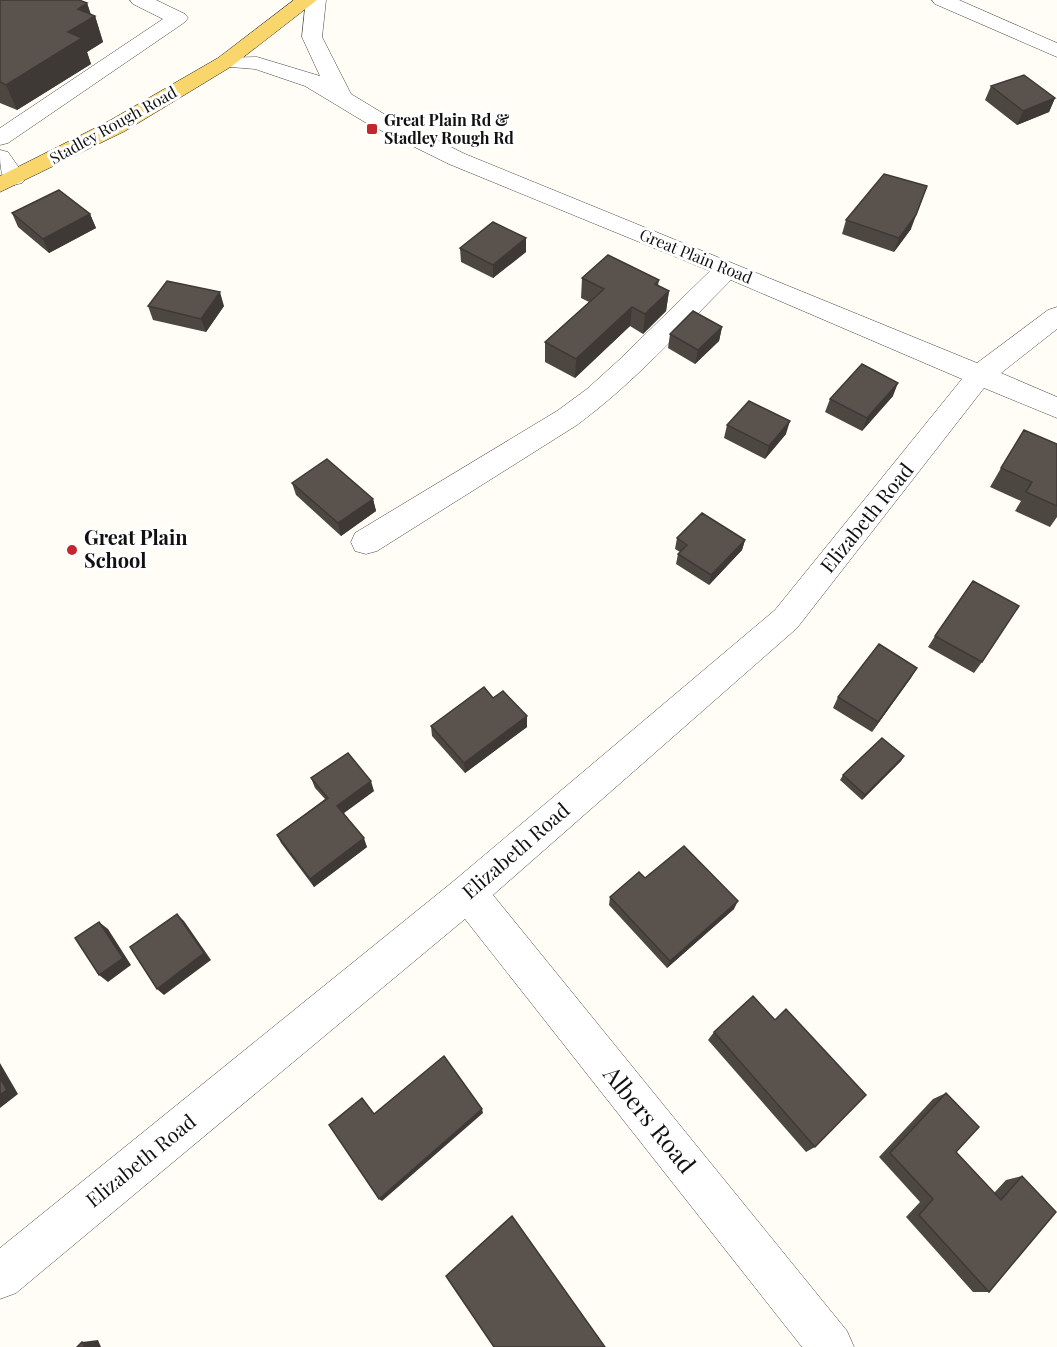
<svg xmlns="http://www.w3.org/2000/svg" width="1057" height="1347" font-family="'Playfair Display',serif">
<style>
.lines{fill:none;stroke-linecap:round;stroke-linejoin:round}
.minor-casing{stroke:#444;stroke-width:1}
.major-casing{stroke:#222;stroke-width:1}
.minor{fill:#fff;fill-rule:evenodd}
.major{fill:#f9d66b;fill-rule:evenodd}
.wall{fill:#4d4742}
.shaded-wall{fill:#3f3936}
.building{fill:#5a524d;stroke:#3f3936;stroke-width:1.5}
.poi-dot{fill:#c4262e;stroke:#fff;stroke-width:2}
.labels{text-anchor:middle;stroke-width:6;stroke-linejoin:round;paint-order:stroke}
.far-poi-label{font-size:16px;font-weight:bold;fill:#111;stroke:#fff;text-anchor:start}
.far-street-label{font-size:16px;fill:#111;stroke:#fff}
.street-label{font-size:20px;fill:#111;stroke:#fff}
.poi-label{font-size:20px;font-weight:bold;fill:#111;stroke:#fff;text-anchor:start}
.near-street-label{font-size:24px;fill:#111;stroke:#fff}
</style>
<rect width="100%" height="100%" fill="#fffdf5"/>
<g class="lines">
<defs>
<path id="minor" d="M130 0H156L185 14 188 18 185 22 8 143 0 145V128L163 19 133 4Z
M306 0H326L322 37 351 94 384 114 465 154 977 363 1048 310 1057 307V329L1001 373 1057 397V418L984 388 797 628 493 895 847 1331 854 1347H802L465 919 16 1293 0 1299V1248L455 880 775 610 962 379 731 280C681 330 634 383 577 425L377 551 366 554 355 551 351 542 355 533 557 411 587 389 619 360 710 271 449 164 368 124 305 86 255 69 218 66 214 62 218 58 257 57 320 76 302 37Z
M932 0H959L1057 43V57L935 4Z
M0 150 8 152 26 178 22 183 14 185 6 183C0 172 0 163 0 150Z"/>
<path id="major" d="M294 0H317L232 66 125 131 0 192V176L109 121 218 58Z"/>
</defs>
<use href="#minor" class="minor-casing"/>
<use href="#major" class="major-casing"/>
<use href="#minor" class="minor"/>
<use href="#major" class="major"/>
</g>
<path class="wall" d="M0 0 87 3 91 15 95 16 103 42 87 52 91 64 17 110 0 103Z
M991 86 1055 98 1049 112 1017 125 985 100Z
M12 213 90 214 96 228 49 253 18 227Z
M846 220 911 229 894 252 842 234Z
M526 238V252L493 278 461 262 460 248Z
M582 278 659 280 658 286 669 291 666 311 643 334 630 326 575 378 545 362V342L589 302 581 298Z
M148 306H224L206 332 153 320Z
M722 327 719 341 695 364 668 348 670 334Z
M893 396 862 431 825 412 830 399Z
M727 425 786 434 765 459 724 438Z
M1057 444V517L1050 527 1015 511 1021 501 990 487 1001 468Z
M292 483 373 499 376 511 341 536 296 495Z
M677 538 745 540 742 550 709 585 676 564 678 554 680 552 675 549Z
M935 636 982 662 974 673 928 647Z
M917 668 872 732 833 708 838 697Z
M493 698 527 716V727L465 773 432 736 431 726Z
M904 756 901 761 862 800 840 780 843 775Z
M311 778 374 791 344 813 367 847 314 887 281 843 277 835 325 799 315 788Z
M610 897 734 909 667 968 609 905Z
M714 1032 815 1147 806 1152 708 1040Z
M946 1093 956 1152 994 1193 1006 1180 1022 1176 989 1292H973L906 1217 920 1202 879 1157 933 1099Z"/>
<path class="shaded-wall" d="M87 3 92 18 95 16 103 42 87 52 91 64 17 110 6 85 68 32 78 9Z
M1055 98 1049 112 1017 125 1023 111Z
M927 186 911 229 894 252 899 238Z
M90 214 96 228 49 253 43 239Z
M526 238V252L493 278V265Z
M669 291 666 311 643 334 645 314Z
M220 292 224 306 206 332 201 319Z
M632 307 630 326 575 378 576 359Z
M722 327 719 341 695 364 698 350Z
M898 383 893 396 862 431 867 418Z
M790 421 786 434 765 459 769 446Z
M373 499 376 511 341 536 338 523Z
M745 540 742 550 709 585 711 575Z
M917 668 911 678 872 732 878 722Z
M527 716V727L465 773 464 763Z
M904 756 901 761 862 800 865 795Z
M371 781 374 791 341 815 337 806Z
M364 838 367 847 314 887 310 879Z
M738 901 734 909 667 968 670 961Z
M177 914 184 921 211 960 164 995 157 989Z
M99 922 108 929 131 965 108 982 99 975Z
M0 1063 18 1094 0 1108Z
M482 1109 483 1113 382 1201 379 1199Z
M98 1340 101 1347H85L82 1342Z"/>
<path class="building" d="M0 0H79L87 3 78 9 95 16 68 32 82 38 6 85 0 82Z
M1024 75 1055 98 1023 111 991 86Z
M884 174 927 186 916 215 899 238 846 220Z
M59 190 90 214 43 239 12 213Z
M493 222 526 238 493 265 460 248Z
M608 255 659 280 655 284 669 291 645 314 632 307 576 359 545 342 604 289 582 278Z
M167 281 220 292 201 319 148 306Z
M693 311 722 327 698 350 670 334Z
M862 364 898 383 867 418 830 399Z
M749 401 790 421 769 446 727 425Z
M1024 430 1057 444V506L1026 492 1032 482 1001 468Z
M327 459 373 499 338 523 292 483Z
M702 513 745 540 711 575 678 554 687 545 677 538Z
M973 581 1019 606 982 662 935 636Z
M879 644 917 668 878 722 838 697Z
M484 687 493 698 503 691 527 716 464 763 431 726Z
M882 738 904 756 865 795 843 775Z
M348 753 371 781 337 806 364 838 310 879 277 835 328 798 311 778Z
M684 846 738 901 670 961 610 897 639 872 645 878Z
M177 914 204 953 157 989 130 947Z
M99 922 123 958 99 975 75 938Z
M753 996 775 1020 786 1009 866 1095 815 1147 714 1032Z
M444 1056 482 1109 379 1199 329 1125 362 1098 374 1114Z
M0 1078 7 1090 0 1095Z
M946 1093 979 1127 956 1152 1001 1200 1022 1176 1056 1212 989 1292 919 1215 933 1199 890 1153Z
M512 1216 605 1347H494L446 1276Z
M82 1342 85 1347H77Z"/>
<g class="poi-dot">
<rect x="366" y="123" width="12" height="12" rx="3"/>
<circle cx="72" cy="550" r="6"/>
</g>
<g class="labels">
<g class="far-poi-label">
<text x="384" y="126">Great Plain Rd &amp;<tspan x="384" dy="18">Stadley Rough Rd</tspan></text>
</g>
<g class="far-street-label">
<text transform="translate(113 125) rotate(-29)" y="6">Stadley Rough Road</text>
<text transform="translate(696 256) rotate(22)" y="6">Great Plain Road</text>
</g>
<g class="street-label">
<text transform="translate(867 518) rotate(-51)" y="7">Elizabeth Road</text>
<text transform="translate(516 851) rotate(-41)" y="7">Elizabeth Road</text>
<text transform="translate(141 1161) rotate(-39)" y="7">Elizabeth Road</text>
</g>
<g class="poi-label">
<text x="84" y="545">Great Plain<tspan x="84" dy="23">School</tspan></text>
</g>
<g class="near-street-label">
<text transform="translate(649 1120) rotate(51)" y="8">Albers Road</text>
</g>
</g>
</svg>
